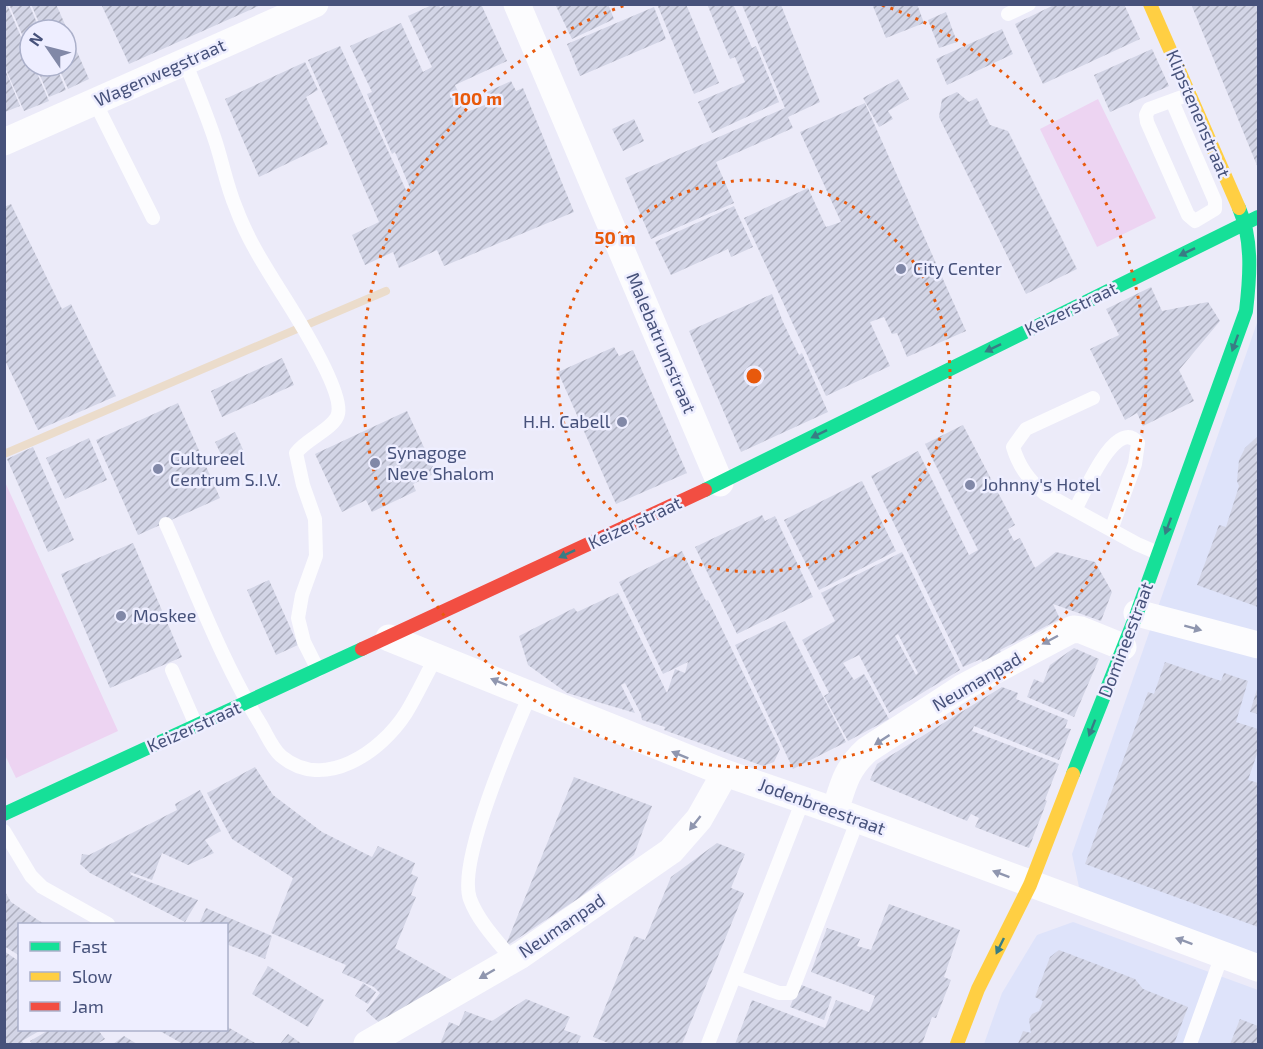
<svg xmlns="http://www.w3.org/2000/svg" width="1263" height="1049" font-family="'Exo 2',sans-serif">
<style>
.commercial{fill:#dee3fa}
.green{fill:#edd4f2}
.lines{fill:none;stroke-linecap:round;stroke-linejoin:round}
.stream{stroke:#ebdccb;stroke-width:8}
.building{fill:url(#building-hatch);fill-rule:evenodd}
.lane{stroke:#fcfcfe;stroke-width:14}
.street{stroke:#fcfcfe;stroke-width:27}
.fast{stroke:#16e098;stroke-width:14}
.slow{stroke:#ffcf43;stroke-width:14}
.jam{stroke:#f24e42;stroke-width:14}
.oneway{fill:#387d84}
.oneway2{fill:#8f96af}
.ring{fill:none;stroke:#e8590c;stroke-width:3;stroke-dasharray:3 6}
.poi-dot{fill:#8188a7;stroke:#eef;stroke-width:2}
.labels{text-anchor:middle;stroke-width:5;stroke-linejoin:round;paint-order:stroke}
.street-label{font-size:18px;fill:#47527b;stroke:#eef}
.poi-label{font-size:18px;fill:#47527b;stroke:#eef;text-anchor:start}
.centre{fill:#e8590c;stroke:#eef;stroke-width:3}
.ring-label{font-size:18px;text-anchor:middle;font-weight:bold;fill:#e8590c;stroke:#eef;stroke-width:5;stroke-linejoin:round;paint-order:stroke}
</style>
<defs>
<pattern id="building-hatch" width="6" height="6" patternUnits="userSpaceOnUse" patternTransform="scale(1.5)"><rect width="6" height="6" fill="#d3d5e6"/><path d="M-1 1l2-2M0 6l6-6M5 7l2-2" fill="none" stroke="#adafbf"/></pattern>
</defs>
<rect width="100%" height="100%" fill="#ecebf9"/>
<path class="commercial" d="M1258 320V960L1089 898 1079 887 1072 854Z
M1073 922 1258 990V1044H984L1002 993 1037 935Z"/>
<path class="green" d="M1098 99 1156 218 1097 247 1040 129Z
M5 482 118 731 16 778 4 753Z"/>
<g class="lines">
<path class="stream" d="M4 454 386 291"/>
</g>
<path class="building" d="M4 4H7L30 58V66H34L49 101 24 111 4 65Z
M9 4H29L40 30H30V53Z
M31 4H56L89 79 68 89 58 66H66V30H42Z
M101 4H263L129 64Z
M434 4H439L440 8 448 4H481L507 61 455 85 467 112 492 102 487 92 511 81 516 91 523 88 574 212 444 266 437 250 399 268 393 252 365 265 352 235 379 222 308 60 340 46 406 190 410 188 395 152 392 154 367 94 372 92 350 46 401 23 423 72 432 67 408 16Z
M558 4H608L614 19 572 39 556 6Z
M657 4H686L719 83 694 94Z
M707 4H733L752 48 756 46 779 102 712 133 698 102 745 82 735 57 730 59Z
M872 4H917L924 23 886 38Z
M1056 4H1124L1140 39 1043 84 1015 24Z
M1191 4H1258V168Z
M742 5H781L820 102 788 117 793 128 716 162 734 203 651 239 625 178 785 108Z
M654 7 666 39 580 76 567 44Z
M946 12 957 42 939 48 928 20Z
M1002 29 1013 54 947 85 936 59Z
M1152 49 1169 86 1110 112 1094 75Z
M305 62 318 90 306 97 328 144 259 177 225 99Z
M36 66H56L66 90 49 97Z
M5 69 20 106 5 112Z
M898 79 909 99 888 111 893 119 879 127 863 98Z
M957 92 969 102 977 98 990 125 1008 131 1077 269 1026 294 939 117 942 99Z
M865 103 966 331 907 357 897 333 892 334 884 317 870 322 890 366 826 396 744 218 808 188 826 227 841 222 800 132Z
M634 119 644 141 623 151 612 129Z
M11 204 62 309 71 304 116 396 38 430 4 358V207Z
M734 206 753 247 731 257 728 249 671 275 655 242Z
M1151 287 1162 311 1208 302 1220 321 1179 370 1194 401 1143 426 1137 413 1125 420 1090 349 1119 335 1106 309Z
M772 294 783 322 799 355 802 353 828 412 741 452 689 331Z
M614 347 619 356 633 350 687 473 616 504 558 372Z
M282 358 294 385 222 417 211 391Z
M178 403 220 498 138 535 96 440Z
M407 411 436 473 413 484 416 491 372 512 366 500 342 512 315 454Z
M963 425 1015 525 1008 529 1014 541 1020 538 1035 568 1056 552 1095 562 1112 592 1101 621 1053 604 1060 619 1000 650 1002 655 984 664 981 659 963 667 871 476 918 451 969 555 978 550 925 444Z
M235 432 245 454 225 463 215 442Z
M1258 436V607L1197 585 1219 525 1226 527 1239 486 1237 481 1239 460 1245 448Z
M89 438 107 480 65 499 46 458Z
M33 447 74 540 48 552 7 459Z
M862 481 896 551 819 590 784 520Z
M762 515 765 521 775 516 813 597 737 634 695 547Z
M133 543 182 657 110 688 61 574Z
M682 551 706 601 708 600 780 749 774 762 763 766 664 730 665 727 642 720 641 714 625 683 621 685 635 713 567 693 528 665 519 636 574 608 577 612 618 593 667 693 675 669 685 673 688 662 663 674 619 582Z
M902 552 960 670 889 713 859 655 843 663 854 680 864 674 889 719 848 741 824 696 829 693 802 640 835 621 821 593ZM898 634 918 673 916 675 895 636Z
M269 580 298 645 276 655 247 590Z
M785 621 846 742 793 769 735 645Z
M1074 648 1099 659 1074 717 1027 697 1034 679 1043 683 1050 665Z
M1165 662 1221 681 1224 673 1248 681 1236 722 1258 729V751L1248 780 1258 783V927L1085 864 1148 692 1154 694Z
M1258 686V714L1250 712Z
M1002 687 1018 693 1016 699 1068 720 1065 728 1071 729 1059 760 974 726 972 731 1059 764 1045 800 1047 801 1029 848 975 827 979 818 971 814 967 821 870 780 877 764Z
M255 767 273 795 322 832 372 857 378 846 415 863 411 874 418 877 411 895 416 897 395 948 457 983 383 1026 366 1011 380 993 374 987 342 973 346 965 271 933 293 878 232 839 207 793Z
M574 777 652 806 634 855 579 898 505 947Z
M200 790 221 831 205 840 214 853 188 865 162 853 152 880 130 872 131 875 198 900 185 922 90 873 80 864 82 854 89 855 177 810 175 804Z
M717 843 745 854 731 888 744 893 682 1044H611L593 1037 634 936 645 940 671 877Z
M4 890 11 902 44 924H20V956L4 946Z
M889 904 960 930 944 977 951 980 936 1018 932 1017 922 1044H735L752 1000 825 1028 836 1000 869 1012 875 996 811 972 827 928 860 939 857 946 871 950Z
M206 908 272 936 265 959 226 944V924H199Z
M1059 950 1135 979 1143 989 1188 1007 1174 1044H1018L1023 1031 1031 1033 1029 1019 1032 1014 1039 1011 1043 1001 1035 997 1050 957Z
M4 951 20 962V1030H41L22 1041 24 1044H4Z
M268 966 324 1000 308 1027 252 994Z
M363 983 376 992 368 1004 355 996Z
M799 984 832 997 824 1020 790 1007Z
M526 999 570 1017 564 1030 581 1036 577 1044H440L449 1022 459 1026 465 1011 492 1021Z
M1240 1019 1258 1026V1044H1230Z
M226 1026 257 1044H183L158 1030H226Z
M49 1030H98L105 1039 97 1044H32L30 1041Z
M288 1034 302 1044H280Z
M124 1036 137 1044H113Z"/>
<g class="lines">
<path class="lane" d="M1008 14 1029 4
M185 62C196 89 207 115 216 143 223 165 227 187 236 208 247 238 264 265 281 292 295 314 344 391 338 414 335 428 306 439 296 453L303 485 315 519 316 556 302 595 298 618 304 642 318 670
M1172 101 1215 201V209L1195 221 1188 215 1147 122 1146 115 1149 109 1190 94
M95 102 153 218
M1093 398 1026 429 1013 447C1019 467 1029 480 1044 493L1137 544 1158 553
M1075 510C1083 496 1116 415 1138 443L1135 464 1111 530
M166 524C196 591 222 662 261 725 267 735 272 748 281 756 324 792 381 752 406 713 417 695 426 675 436 657
M172 670 196 725
M4 831 31 876 42 887 108 924
M512 959C498 942 478 921 470 899 457 862 513 734 530 695
M735 977 779 993H791L858 819
M708 1044 803 800
M1190 1044 1222 955"/>
<path class="street" d="M517 4 720 483
M4 142 315 4
M1137 613 1258 645
M389 638 725 773 835 811 1258 968
M835 811C843 785 846 769 867 750L962 688 1073 629 1081 630 1123 647
M367 1044 521 955 671 851 699 819 725 773"/>
<path class="fast" d="M705 490 1258 217
M1073 774 1137 613 1246 311C1250 277 1253 240 1239 208
M4 814 362 649"/>
<path class="slow" d="M1150 4 1239 208
M957 1044 978 989 1030 885 1073 774"/>
<path class="jam" d="M362 649 705 490"/>
</g>
<defs><path id="oneway-solid" d="M-6-.8H1V-3.2L6.5 0L1 3.2V.8H-6Z" transform="scale(1.5)"/></defs>
<g class="oneway">
<use href="#oneway-solid" transform="translate(1187 252) rotate(154)"/>
<use href="#oneway-solid" transform="translate(1235 343) rotate(110)"/>
<use href="#oneway-solid" transform="translate(993 348) rotate(154)"/>
<use href="#oneway-solid" transform="translate(819 434) rotate(154)"/>
<use href="#oneway-solid" transform="translate(1168 526) rotate(110)"/>
<use href="#oneway-solid" transform="translate(567 554) rotate(155)"/>
<use href="#oneway-solid" transform="translate(1092 728) rotate(111)"/>
<use href="#oneway-solid" transform="translate(1000 946) rotate(116)"/>
</g>
<g class="oneway2">
<use href="#oneway-solid" transform="translate(1193 628) rotate(15)"/>
<use href="#oneway-solid" transform="translate(1050 640) rotate(152)"/>
<use href="#oneway-solid" transform="translate(499 682) rotate(-158)"/>
<use href="#oneway-solid" transform="translate(882 740) rotate(147)"/>
<use href="#oneway-solid" transform="translate(680 755) rotate(-158)"/>
<use href="#oneway-solid" transform="translate(695 823) rotate(128)"/>
<use href="#oneway-solid" transform="translate(1001 874) rotate(-159)"/>
<use href="#oneway-solid" transform="translate(1184 941) rotate(-160)"/>
<use href="#oneway-solid" transform="translate(487 974) rotate(150)"/>
</g>
<g class="ring">
<circle cx="754" cy="376" r="196"/>
<path d="M882 5A392 392 0 1 1 626 5"/>
</g>
<g class="poi-dot">
<circle cx="901" cy="269" r="6"/>
<circle cx="622" cy="422" r="6"/>
<circle cx="375" cy="463" r="6"/>
<circle cx="158" cy="469" r="6"/>
<circle cx="970" cy="485" r="6"/>
<circle cx="121" cy="616" r="6"/>
</g>
<g class="labels">
<g class="street-label">
<text transform="translate(160 73) rotate(-24)" y="6">Wagenwegstraat</text>
<text transform="translate(1198 114) rotate(67)" y="6">Klipstenenstraat</text>
<text transform="translate(1071 309) rotate(-26)" y="6">Keizerstraat</text>
<text transform="translate(661 343) rotate(67)" y="6">Malebatrumstraat</text>
<text transform="translate(635 523) rotate(-25)" y="6">Keizerstraat</text>
<text transform="translate(1126 640) rotate(-69)" y="6">Domineestraat</text>
<text transform="translate(977 682) rotate(-30)" y="6">Neumanpad</text>
<text transform="translate(194 727) rotate(-24)" y="6">Keizerstraat</text>
<text transform="translate(822 807) rotate(20)" y="6">Jodenbreestraat</text>
<text transform="translate(562 926) rotate(-34)" y="6">Neumanpad</text>
</g>
<g class="poi-label">
<text x="913" y="275">City Center</text>
<text x="610" y="428" text-anchor="end">H.H. Cabell</text>
<text x="387" y="459">Synagoge<tspan x="387" dy="21">Neve Shalom</tspan></text>
<text x="170" y="465">Cultureel<tspan x="170" dy="21">Centrum S.I.V.</tspan></text>
<text x="982" y="491">Johnny's Hotel</text>
<text x="133" y="622">Moskee</text>
</g>
</g>
<circle cx="754" cy="376" r="9" class="centre"/>
<g class="ring-label">
<text x="477" y="105">100 m</text>
<text x="615" y="244">50 m</text>
</g>
<rect width="1263" height="1049" fill="none" stroke="#47527b" stroke-width="12"/>
<rect x="18" y="923" width="210" height="108" fill="#eeeeff" stroke="#abb0ca" stroke-width="1.5"/>
<rect x="30" y="942" width="30" height="9" fill="#16e098" stroke="#abb0ca" stroke-width="1.5"/>
<text x="72" y="953" font-size="18" fill="#47527b">Fast</text>
<rect x="30" y="972" width="30" height="9" fill="#ffcf43" stroke="#abb0ca" stroke-width="1.5"/>
<text x="72" y="983" font-size="18" fill="#47527b">Slow</text>
<rect x="30" y="1002" width="30" height="9" fill="#f24e42" stroke="#abb0ca" stroke-width="1.5"/>
<text x="72" y="1013" font-size="18" fill="#47527b">Jam</text>
<g transform="translate(48 48) rotate(305)"><circle r="28" fill="#eeeeff" stroke="#abb0ca" stroke-width="1.5"/>
<path d="M0-4.5L10 22L0 15L-10 22Z" fill="#8188a7"/>
<text y="-9" font-size="16" font-weight="bold" text-anchor="middle" fill="#47527b">N</text>
</g>
</svg>
